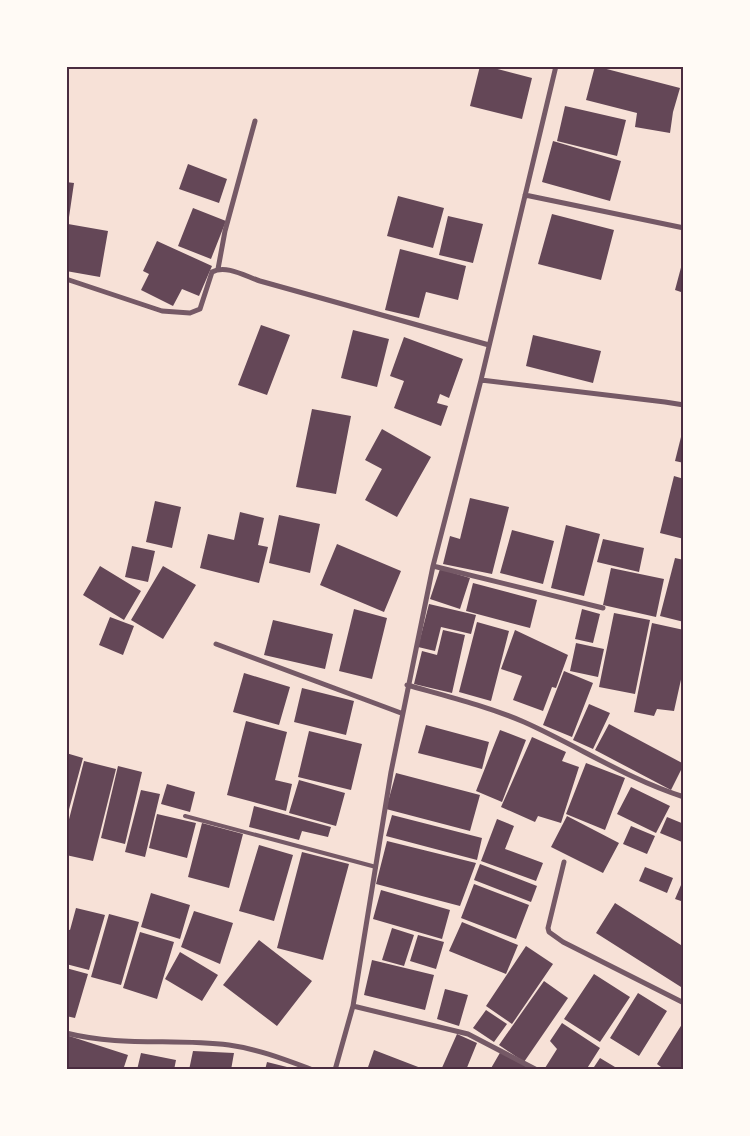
<svg xmlns="http://www.w3.org/2000/svg" width="750" height="1136" font-family="'Nunito Sans',sans-serif">
<style>
.building{fill:#644757}
.lines{fill:none;stroke-linecap:round;stroke-linejoin:round}
.service{stroke:#755966;stroke-width:4}
.minor{stroke:#755966;stroke-width:5}
.neatline{fill:none;stroke:#4a2c40;stroke-width:2}
</style>
<rect width="100%" height="100%" fill="#f7e1d7"/>
<path class="building" d="M480 66H486L532 78 522 119 470 106Z
M595 66 680 88 673 112 670 133 635 127 637 113 586 100Z
M565 106 626 120 617 156 557 141Z
M553 141 621 161 610 201 542 182Z
M188 164 227 179 219 203 179 189Z
M66 182 74 183 68 224 108 231 100 277 66 271Z
M398 196 444 208 433 248 387 236Z
M193 208 226 221 211 259 178 246Z
M552 214 614 230 601 280 538 264Z
M448 216 483 224 473 263 439 255Z
M157 241 212 266 199 296 182 289 173 306 141 290 149 274 143 271Z
M400 249 466 266 458 300 426 292 419 318 385 310Z
M683 260H684V293L675 290Z
M261 325 290 335 267 395 238 385Z
M353 330 389 339 377 387 341 378Z
M533 335 601 351 593 383 526 366Z
M404 337 463 359 449 398 440 394 437 403 448 406 441 426 394 408 404 381 390 376Z
M312 409 351 416 336 494 296 487Z
M382 429 431 457 397 517 365 500 382 469 365 460Z
M683 429H684V463L675 461Z
M674 476 684 479V539L660 533Z
M470 498 509 507 492 574 443 564 450 536 460 539Z
M155 501 181 507 172 548 146 542Z
M240 512 264 518 258 545 268 547 259 583 200 568 208 534 234 540Z
M279 515 320 524 310 573 269 563Z
M566 525 600 534 584 596 551 588Z
M512 530 554 541 543 584 500 573Z
M603 539 644 548 639 572 597 562Z
M337 544 401 571 384 612 320 585Z
M132 546 155 551 148 582 125 577Z
M675 558 684 560V622L660 616Z
M100 566 141 591 124 620 83 595Z
M163 566 196 585 163 639 131 620Z
M611 568 664 579 656 617 603 605Z
M440 569 470 578 460 609 430 599Z
M473 583 537 600 530 628 466 611Z
M429 604 476 615 471 634 441 627 435 651 418 647Z
M354 609 387 618 372 679 339 671Z
M582 609 600 614 593 643 575 639Z
M614 613 650 620 635 694 599 687Z
M110 617 134 626 123 655 99 645Z
M273 620 333 634 325 669 264 655Z
M477 622 509 631 491 701 459 692Z
M652 623 684 630V666L674 711 657 709 654 716 634 712Z
M443 630 465 635 452 693 414 684 422 651 437 655Z
M515 630 568 655 556 688 552 687 543 711 513 700 522 676 501 669Z
M576 643 604 649 598 677 570 671Z
M564 671 593 683 572 737 543 725Z
M244 673 290 687 279 725 233 712Z
M302 688 354 701 346 735 294 722Z
M589 704 610 713 593 749 573 740Z
M246 721 287 732 275 780 292 784 286 811 227 795Z
M609 724 684 764 671 790 595 750Z
M426 725 489 742 482 769 418 753Z
M500 730 526 740 502 802 476 791Z
M309 731 362 744 351 790 298 777Z
M532 737 566 752 562 761 579 767 561 823 538 816 535 822 501 807Z
M66 753 83 758 68 813H66Z
M84 761 116 769 93 861 66 855V831Z
M586 763 625 778 605 830 566 814Z
M118 766 142 772 125 844 101 838Z
M396 773 480 795 470 831 386 809Z
M299 780 345 793 336 826 289 813Z
M167 784 195 792 190 812 161 804Z
M631 787 670 806 656 833 617 814Z
M141 790 160 794 145 857 125 852Z
M254 806 331 827 328 837 302 831 299 840 249 827Z
M157 814 196 823 187 858 149 848Z
M392 815 482 838 477 860 386 836Z
M567 816 619 843 603 873 551 847Z
M667 817 684 824V837L682 842 660 833Z
M497 819 514 826 505 849 543 863 536 881 481 861Z
M202 823 243 834 229 888 188 877Z
M631 826 655 836 647 854 623 844Z
M387 841 476 863 460 906 376 884Z
M259 845 293 855 274 921 239 911Z
M302 852 349 864 323 960 277 948Z
M480 864 537 886 531 902 474 880Z
M645 867 673 878 667 893 639 881Z
M684 878V902L675 899Z
M474 884 529 905 516 939 461 918Z
M381 890 450 910 442 939 373 919Z
M151 893 190 905 180 939 141 927Z
M615 903 684 947V982L681 987 596 933Z
M76 908 105 915 89 970 66 964V929L70 930Z
M194 911 233 923 220 964 181 947Z
M109 914 139 922 121 985 91 977Z
M462 922 518 945 506 974 449 951Z
M392 928 414 935 404 966 382 960Z
M140 932 174 942 157 999 123 988Z
M418 935 444 942 436 969 410 961Z
M259 940 312 981 277 1026 223 985Z
M526 946 553 964 512 1024 486 1006Z
M180 952 218 975 202 1001 165 979Z
M372 960 434 975 425 1010 364 995Z
M66 968 88 974 75 1018 66 1016Z
M594 974 630 997 600 1042 564 1019Z
M544 981 568 998 524 1062 499 1045Z
M445 989 468 995 459 1026 437 1019Z
M638 993 667 1011 639 1056 610 1038Z
M486 1010 507 1024 494 1042 473 1028Z
M684 1021V1070H665L657 1064Z
M562 1023 600 1048 586 1070H549L545 1068 557 1049 550 1041Z
M457 1034 477 1043 466 1070H441Z
M66 1035 128 1055 123 1070H66Z
M374 1050 426 1070H367Z
M193 1051 234 1053 231 1070H189Z
M501 1051 527 1067 526 1070H490Z
M141 1053 176 1060 174 1070H137Z
M600 1058 620 1070H592Z
M267 1062 295 1069V1070H265Z"/>
<g class="lines">
<path class="service" d="M185 816 376 867"/>
<path class="minor" d="M525 195 684 228
M218 269 225 231 255 121
M66 279 162 311 190 313 200 309 212 272C226 264 247 277 260 281L489 345
M481 380 665 402 684 405
M433 566 603 608
M216 644 401 713
M407 685C446 696 487 706 524 722 578 746 627 779 684 797
M564 862 548 928 549 932 563 942 684 1003
M353 1006 468 1034 537 1070
M66 1033C122 1047 174 1038 229 1045 258 1049 286 1060 313 1070
M335 1070 353 1006 391 772 433 566 481 380 556 66"/>
</g>
<rect width="750" height="1136" fill="none" stroke="#fffaf5" stroke-width="135"/>
<rect x="68" y="68" width="614" height="1000" class="neatline"/>
</svg>
